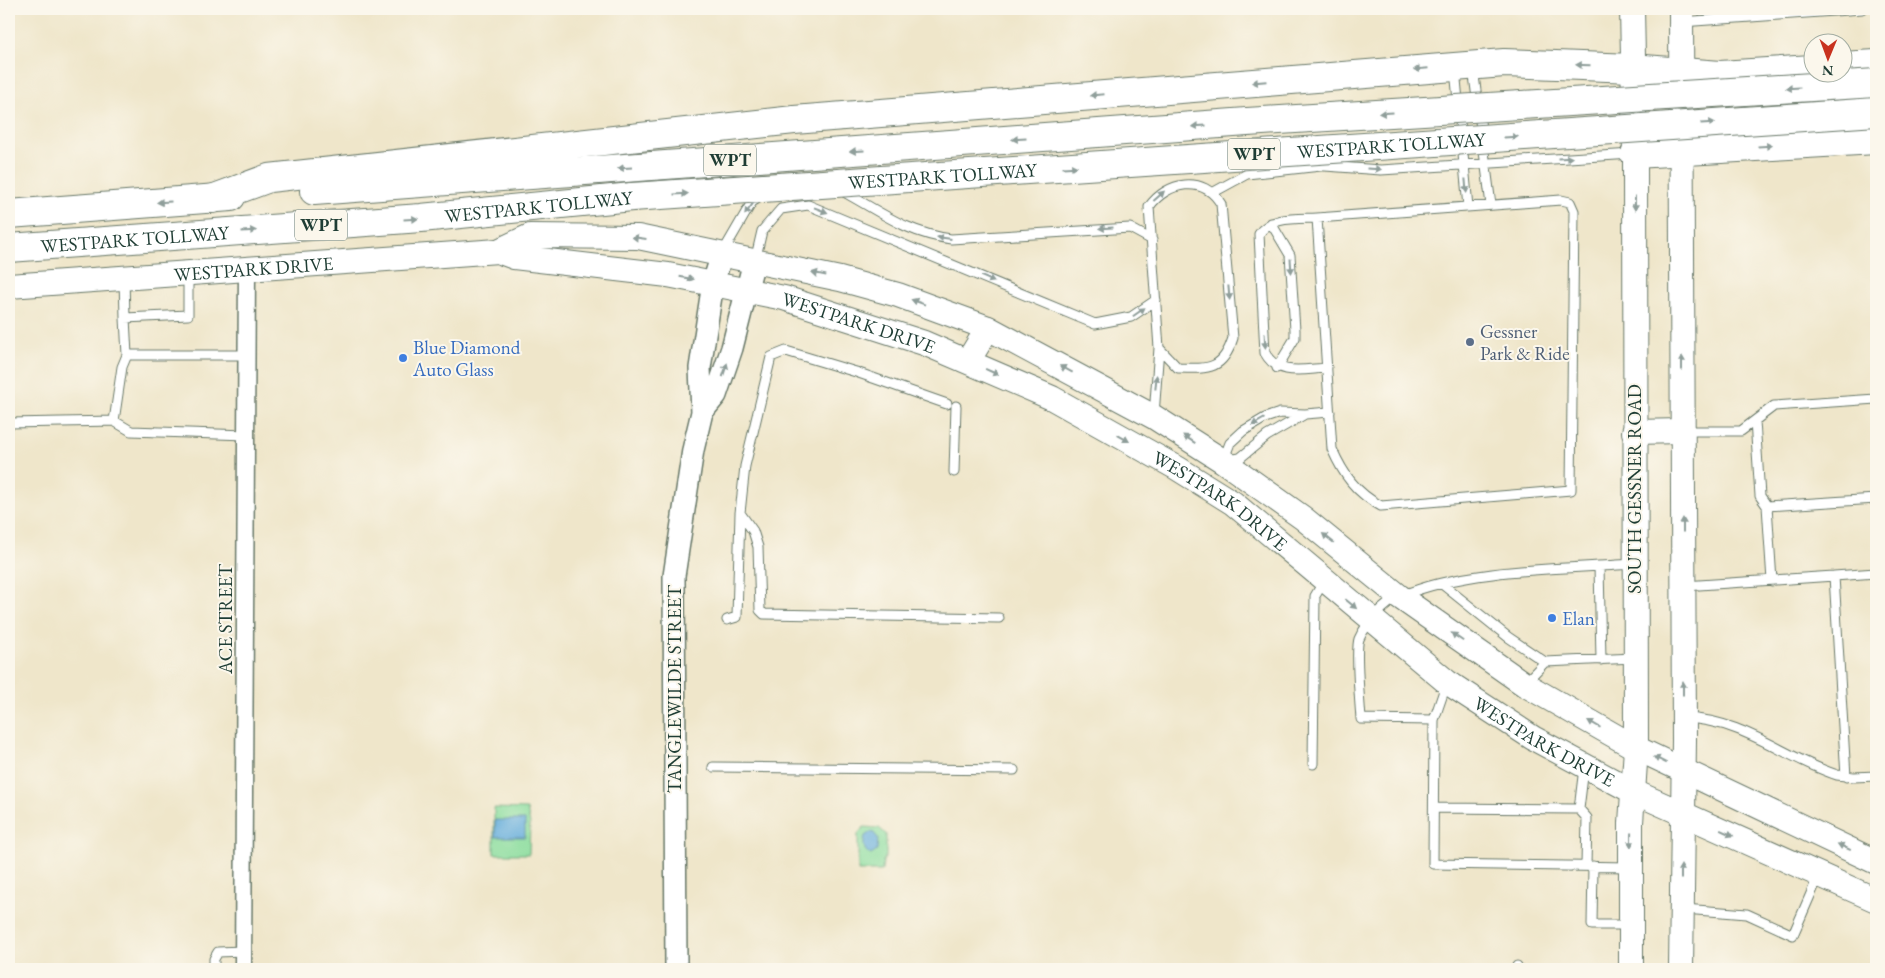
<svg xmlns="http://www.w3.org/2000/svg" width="1885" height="978" font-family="'EB Garamond',serif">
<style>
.green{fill:#8bdd9e;stroke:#558d69}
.water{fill:#65addc;stroke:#427588}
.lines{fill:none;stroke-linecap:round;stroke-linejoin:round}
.service-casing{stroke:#687868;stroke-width:11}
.minor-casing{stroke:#687868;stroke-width:19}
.tertiary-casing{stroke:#687868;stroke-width:24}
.secondary-casing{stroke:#687868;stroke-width:26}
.motorway-casing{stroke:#687868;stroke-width:30}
.service{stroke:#fff;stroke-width:9}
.minor{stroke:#fff;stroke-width:16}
.tertiary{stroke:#fff;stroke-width:21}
.secondary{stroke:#fff;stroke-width:24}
.motorway{stroke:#fff;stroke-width:28}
.motorway-bridge-casing{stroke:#687868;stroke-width:30;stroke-linecap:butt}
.motorway-bridge{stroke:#fff;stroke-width:28}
.oneway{fill:#8f9e9a}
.service-dot{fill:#5c6f8a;stroke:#fbf7ec;stroke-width:2}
.shop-dot{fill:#3f7fe0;stroke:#fbf7ec;stroke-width:2}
.labels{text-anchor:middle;stroke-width:4;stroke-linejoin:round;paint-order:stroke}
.shield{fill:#fbf7ec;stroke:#61756b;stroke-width:1}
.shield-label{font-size:18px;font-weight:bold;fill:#1f3d34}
.street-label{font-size:19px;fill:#1f3d34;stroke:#fbf7ec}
.service-label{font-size:19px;fill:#4e5e75;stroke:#fbf7ec;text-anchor:start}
.shop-label{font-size:19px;fill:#366cbe;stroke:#fbf7ec;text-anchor:start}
</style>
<rect width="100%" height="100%" fill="#fbf7ec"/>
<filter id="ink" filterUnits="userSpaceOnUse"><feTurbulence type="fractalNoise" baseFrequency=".02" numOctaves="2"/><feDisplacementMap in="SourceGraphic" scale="10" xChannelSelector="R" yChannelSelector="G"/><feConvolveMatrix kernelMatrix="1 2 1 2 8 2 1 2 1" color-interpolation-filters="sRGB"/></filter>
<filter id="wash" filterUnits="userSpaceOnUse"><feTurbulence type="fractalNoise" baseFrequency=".0096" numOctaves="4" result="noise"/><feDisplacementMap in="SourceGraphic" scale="20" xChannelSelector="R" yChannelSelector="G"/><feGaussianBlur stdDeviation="1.12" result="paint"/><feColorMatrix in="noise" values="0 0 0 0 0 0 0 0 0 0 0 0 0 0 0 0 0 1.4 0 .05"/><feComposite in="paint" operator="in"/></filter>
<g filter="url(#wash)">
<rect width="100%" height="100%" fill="#efe6ca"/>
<path class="green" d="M494 808 527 809 530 824 529 854H494Z
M864 827 879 828 886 834V856L883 861 882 871H858V834Z"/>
<path class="water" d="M495 820H525V837H495Z
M872 831 878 838 877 851 871 855C863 851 863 844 865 836Z"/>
</g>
<g filter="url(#ink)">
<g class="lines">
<defs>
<path id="service" d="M1681 22 1862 9
M1473 68 1491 205
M1455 69 1468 207
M1325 166 1381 170 1632 154
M842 191C881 212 906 233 951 239L1130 228 1152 240
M1214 192 1247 174 1330 165
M1317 218 1332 449C1343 474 1356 493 1381 506L1571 490 1574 211 1570 202 1561 200 1317 218C1298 219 1270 216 1259 234L1265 353C1278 377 1304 369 1327 368
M1271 223 1290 255 1295 330V338L1277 368
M723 252 752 202 762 196
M755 261 762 231 781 209 808 205 1095 324 1131 317 1156 300
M124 278 125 318 188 315V274
M127 355H247
M1305 414 1267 436 1240 458 1223 461 1230 443 1243 431 1265 418 1280 413 1305 414 1330 412
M1154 415 1159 348 1149 207C1167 181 1204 175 1221 204L1233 338C1223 370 1209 369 1178 368L1159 348
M114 421 122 367 127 355 125 318
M1755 421 1760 496 1767 506 1772 581
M9 423 114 421 131 431 246 435
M1682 431H1741L1774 406 1876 399
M954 472 956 406
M1767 506 1876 499
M740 513 753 531 758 547 760 610 764 614 999 618
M1599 566 1601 660
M1834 576 1876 573
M1442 584 1508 637 1545 662
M1684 586 1834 576 1846 777
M727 620 737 617 740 513 745 466 771 357 786 351 856 372 947 404
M1447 682 1434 720 1433 864 1629 867
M1524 684 1545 662 1635 658
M1684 718C1745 720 1782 757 1837 775L1854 777 1876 776
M1434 720 1361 719C1360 704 1355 650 1359 639 1366 623 1385 603 1401 596 1467 568 1563 569 1635 564
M1313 764 1315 596 1324 581
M713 767 1014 770
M1584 768 1579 809 1587 818 1586 866
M1434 808 1579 809
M1593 866 1592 925H1630
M1684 909 1747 914 1793 935 1819 875
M214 969V959L218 952 243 951
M1517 969V966"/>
<path id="minor" d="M243 969 247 270"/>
<path id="tertiary" d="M702 412 716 395 732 348 754 261
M676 969 674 576 693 450 702 412 700 368 713 283 722 254"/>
<g id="secondary">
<path id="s1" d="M498 251 514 257 668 275 784 298 924 343 1052 398 1177 468 1233 503 1447 682 1533 738 1632 791 1876 900"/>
<path id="s2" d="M9 286 498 251 530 236 638 237 840 279 898 295 988 328 1154 417 1223 461 1303 518 1400 597 1524 684 1636 748 1876 862"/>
<path d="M968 361 988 328"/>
<path d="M1634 432 1682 431"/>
<path d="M1631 969V823L1636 748 1635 154 1632 9"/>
<path d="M1681 969 1684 740 1681 9"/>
</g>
<g id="motorway">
<path d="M1842 66 1876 64"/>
<path d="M1635 154 1876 140"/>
<path d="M314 191 1247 122"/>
<path d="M212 199 269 178 794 120 1504 63 1632 68 1720 75 1812 69"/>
<path d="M9 214 231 197"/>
<path id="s3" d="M9 248 421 218 632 197"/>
</g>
</defs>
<use href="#service" class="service-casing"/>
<use href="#minor" class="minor-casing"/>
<use href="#tertiary" class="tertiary-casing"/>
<use href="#secondary" class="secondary-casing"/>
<use href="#motorway" class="motorway-casing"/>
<use href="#service" class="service"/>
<use href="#minor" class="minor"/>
<use href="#tertiary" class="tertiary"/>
<use href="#secondary" class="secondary"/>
<use href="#motorway" class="motorway"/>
<defs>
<g id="motorway-bridge">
<path d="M1247 122 1876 83"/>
<path id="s4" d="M632 197 1876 112"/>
</g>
</defs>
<use href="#motorway-bridge" class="motorway-bridge-casing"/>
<use href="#motorway-bridge" class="motorway-bridge"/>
</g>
<defs><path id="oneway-solid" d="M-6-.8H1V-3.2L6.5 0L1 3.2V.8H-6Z" transform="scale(1.25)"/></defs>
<g class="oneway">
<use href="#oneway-solid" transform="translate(1583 65) rotate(-178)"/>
<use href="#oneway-solid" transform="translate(1421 69) rotate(175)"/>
<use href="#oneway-solid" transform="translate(1259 82) rotate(175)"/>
<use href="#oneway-solid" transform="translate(1793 88) rotate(176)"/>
<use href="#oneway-solid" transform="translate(1097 95) rotate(175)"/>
<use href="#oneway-solid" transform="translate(1386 113) rotate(176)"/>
<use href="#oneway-solid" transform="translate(1708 123) rotate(-4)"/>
<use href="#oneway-solid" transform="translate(1199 126) rotate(176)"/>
<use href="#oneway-solid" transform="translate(1511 137) rotate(-4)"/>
<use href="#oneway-solid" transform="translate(1019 139) rotate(176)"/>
<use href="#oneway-solid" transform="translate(1765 146) rotate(-4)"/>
<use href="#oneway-solid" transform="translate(857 151) rotate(176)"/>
<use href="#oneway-solid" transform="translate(1565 158) rotate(-4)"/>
<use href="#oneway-solid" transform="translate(1070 167) rotate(-4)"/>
<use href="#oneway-solid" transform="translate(625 168) rotate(176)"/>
<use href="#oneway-solid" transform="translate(1374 169) rotate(3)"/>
<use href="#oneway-solid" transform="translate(1466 186) rotate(85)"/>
<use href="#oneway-solid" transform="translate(681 194) rotate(-4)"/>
<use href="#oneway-solid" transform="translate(1159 196) rotate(-42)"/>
<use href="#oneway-solid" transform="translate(164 202) rotate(176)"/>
<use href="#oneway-solid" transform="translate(1635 203) rotate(90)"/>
<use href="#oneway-solid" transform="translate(749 209) rotate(126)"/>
<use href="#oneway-solid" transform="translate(821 210) rotate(21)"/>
<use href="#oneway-solid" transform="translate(411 219) rotate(-4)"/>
<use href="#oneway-solid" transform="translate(1106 228) rotate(177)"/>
<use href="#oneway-solid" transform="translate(249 231) rotate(-4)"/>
<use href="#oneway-solid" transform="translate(639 238) rotate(-173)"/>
<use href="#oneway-solid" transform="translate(944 238) rotate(-173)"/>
<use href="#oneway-solid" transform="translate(1291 266) rotate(86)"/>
<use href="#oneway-solid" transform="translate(819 274) rotate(-168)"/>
<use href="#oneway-solid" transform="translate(687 278) rotate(10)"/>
<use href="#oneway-solid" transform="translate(988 279) rotate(23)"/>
<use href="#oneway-solid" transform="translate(1229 293) rotate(85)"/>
<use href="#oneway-solid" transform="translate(918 302) rotate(-160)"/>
<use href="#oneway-solid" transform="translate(1139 312) rotate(-35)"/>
<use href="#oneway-solid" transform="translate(1265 341) rotate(87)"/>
<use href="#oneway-solid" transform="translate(1682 363) rotate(-90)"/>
<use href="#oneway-solid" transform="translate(1066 369) rotate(-152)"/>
<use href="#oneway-solid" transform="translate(725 370) rotate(-72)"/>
<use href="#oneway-solid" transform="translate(992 372) rotate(24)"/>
<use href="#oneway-solid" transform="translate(1156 382) rotate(-85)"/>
<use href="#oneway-solid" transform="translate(1258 422) rotate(150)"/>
<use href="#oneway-solid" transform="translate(1123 438) rotate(29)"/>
<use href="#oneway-solid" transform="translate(1189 439) rotate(-147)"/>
<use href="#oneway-solid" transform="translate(1683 525) rotate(-90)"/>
<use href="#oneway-solid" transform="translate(1328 538) rotate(-141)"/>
<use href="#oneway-solid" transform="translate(1351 604) rotate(40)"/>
<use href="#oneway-solid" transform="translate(1457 637) rotate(-145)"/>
<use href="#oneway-solid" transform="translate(1683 688) rotate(-90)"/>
<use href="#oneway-solid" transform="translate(1594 724) rotate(-150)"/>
<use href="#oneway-solid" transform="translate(1660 760) rotate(-154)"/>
<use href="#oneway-solid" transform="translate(1727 833) rotate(24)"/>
<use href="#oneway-solid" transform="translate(1631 840) rotate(91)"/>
<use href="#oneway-solid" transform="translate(1844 847) rotate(-155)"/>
<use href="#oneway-solid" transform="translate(1681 872) rotate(-90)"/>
</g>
</g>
<circle class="service-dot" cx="1470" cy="342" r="5"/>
<g class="shop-dot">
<circle cx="403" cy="358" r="5"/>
<circle cx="1552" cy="618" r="5"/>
</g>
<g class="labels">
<g class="shield">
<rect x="1228" y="138.5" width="52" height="31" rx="4"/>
<rect x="704" y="144.5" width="52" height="31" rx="4"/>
<rect x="295" y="209.5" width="52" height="31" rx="4"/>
</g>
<g class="shield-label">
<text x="1254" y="160">WPT</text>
<text x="730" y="166">WPT</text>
<text x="321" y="231">WPT</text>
</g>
<g class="street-label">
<text dy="7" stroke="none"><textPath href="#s4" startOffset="761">WESTPARK TOLLWAY</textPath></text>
<text dy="7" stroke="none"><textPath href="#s4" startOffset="311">WESTPARK TOLLWAY</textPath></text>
<text dy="7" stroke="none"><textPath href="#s3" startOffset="531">WESTPARK TOLLWAY</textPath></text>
<text dy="7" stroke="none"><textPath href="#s3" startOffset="126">WESTPARK TOLLWAY</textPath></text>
<text dy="7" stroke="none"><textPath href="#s2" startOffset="245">WESTPARK DRIVE</textPath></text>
<text dy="7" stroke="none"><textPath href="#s1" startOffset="369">WESTPARK DRIVE</textPath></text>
<text transform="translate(1634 489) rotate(-90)" y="7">SOUTH GESSNER ROAD</text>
<text dy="7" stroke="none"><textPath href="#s1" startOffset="774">WESTPARK DRIVE</textPath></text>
<text transform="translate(225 619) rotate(-90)" y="7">ACE STREET</text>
<text transform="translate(674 689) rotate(-90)" y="7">TANGLEWILDE STREET</text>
<text dy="7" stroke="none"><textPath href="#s1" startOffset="1179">WESTPARK DRIVE</textPath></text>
</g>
<g class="service-label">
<text x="1480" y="338">Gessner<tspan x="1480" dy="22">Park &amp; Ride</tspan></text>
</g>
<g class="shop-label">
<text x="413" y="354">Blue Diamond<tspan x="413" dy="22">Auto Glass</tspan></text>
<text x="1562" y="625">Elan</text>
</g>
</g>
<rect width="1885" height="978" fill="none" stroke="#fbf7ec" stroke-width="30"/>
<g transform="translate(1828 58) rotate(181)"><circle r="24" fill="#fbf7ec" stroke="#a3ada2"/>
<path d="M0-4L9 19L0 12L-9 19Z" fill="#c8321e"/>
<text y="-8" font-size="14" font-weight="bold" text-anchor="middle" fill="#1f3d34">N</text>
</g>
</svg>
